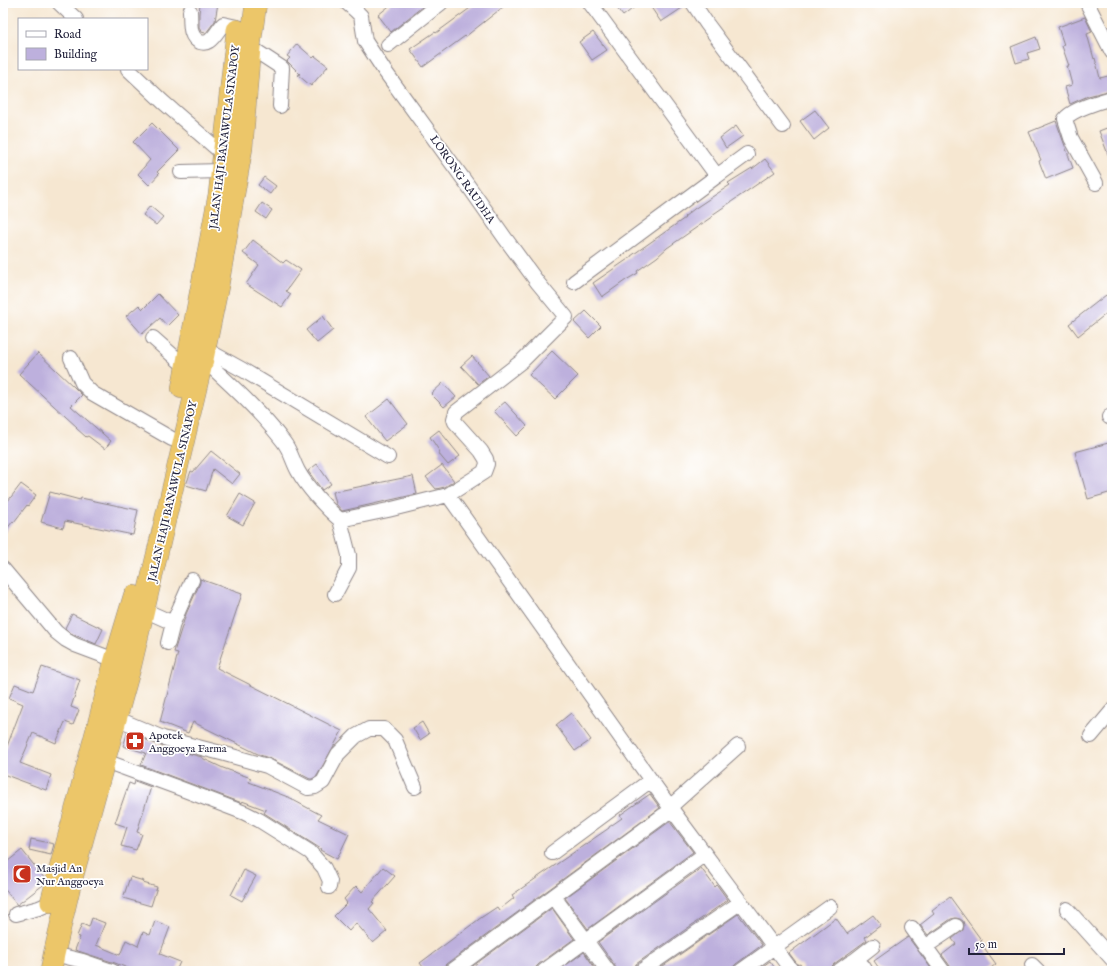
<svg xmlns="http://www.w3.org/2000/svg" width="1115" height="974" font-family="'IM FELL English',serif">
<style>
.building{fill:#bdb0dd}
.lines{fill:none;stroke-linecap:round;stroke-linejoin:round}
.minor-casing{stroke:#8c8486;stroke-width:16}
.highway-casing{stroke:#8c8486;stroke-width:22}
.minor{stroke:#fff;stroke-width:14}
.highway{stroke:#ecc669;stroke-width:21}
.labels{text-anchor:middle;stroke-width:3.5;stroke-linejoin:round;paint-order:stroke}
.street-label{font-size:11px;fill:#22223b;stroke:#fff}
.poi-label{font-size:11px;fill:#22223b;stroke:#fff;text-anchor:start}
</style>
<rect width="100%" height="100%" fill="#fff"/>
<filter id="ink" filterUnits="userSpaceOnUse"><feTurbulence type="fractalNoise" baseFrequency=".025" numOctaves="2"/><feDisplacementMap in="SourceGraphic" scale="8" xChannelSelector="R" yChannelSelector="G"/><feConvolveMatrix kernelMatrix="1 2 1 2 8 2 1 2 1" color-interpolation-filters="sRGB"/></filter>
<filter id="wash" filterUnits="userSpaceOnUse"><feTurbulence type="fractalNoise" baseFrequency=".012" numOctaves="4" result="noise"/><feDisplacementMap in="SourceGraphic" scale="16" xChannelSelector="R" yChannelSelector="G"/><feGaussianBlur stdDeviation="0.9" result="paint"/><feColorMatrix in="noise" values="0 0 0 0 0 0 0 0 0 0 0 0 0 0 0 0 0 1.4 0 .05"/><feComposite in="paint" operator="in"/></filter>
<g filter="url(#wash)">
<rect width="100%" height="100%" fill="#f6e7d1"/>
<g id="blocks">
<path class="building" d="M200 3H218L215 21 206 33 201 32 199 27V14Z
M393 3H427L391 32 378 15Z
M477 3H508L475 29 465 37V36L423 67 410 49 435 32 436 33Z
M613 3H640L623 16Z
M648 3H685V6L661 22Z
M1085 17 1092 32 1087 34 1094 59 1095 58 1100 78 1112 75V90L1088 96 1070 104 1065 87 1072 85 1067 66H1069L1062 46 1064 45 1058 27Z
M593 32 607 50 592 60 579 42Z
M1036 37 1040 49 1027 53 1029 59 1016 63 1011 47Z
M297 44 313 58 315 56 328 66 311 86 298 75 300 74 287 61 290 58 287 56Z
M815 110 829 128 814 140 800 121Z
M1056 121 1073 168 1046 179 1039 161 1041 160 1029 132Z
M152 123 179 150 157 172 159 174 149 185 138 174 150 160 133 142Z
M736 126 743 136 726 148 720 138Z
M1112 126V161L1111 162 1099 131Z
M765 159 775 172 712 215 713 216 667 248 657 257 637 271 638 273 626 280 602 297 593 283 631 257V256L685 218 684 217 694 209 730 185 728 183 752 168V169Z
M264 177 276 186 270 194 258 185Z
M262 203 272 210 266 219 256 212Z
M150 206 163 217 156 225 143 215Z
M253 240 283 263 286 260 301 270 286 291 291 294 282 307 246 284 259 265 243 253Z
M158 294 178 315 167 326 160 318 142 334 126 316 139 305 143 309Z
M1106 295 1112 302V309L1078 336 1069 324Z
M586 311 601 326 589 338 574 322Z
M323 316 333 330 317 343 306 330Z
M552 351 578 376 555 399 529 375Z
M38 353 74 387 82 395 71 406 111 441 105 449 88 436 86 437 76 428 77 427 19 374Z
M472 356 489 376 478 384 461 366Z
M443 383 456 397 444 407 431 394Z
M389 399 408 424 385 441 366 417Z
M505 402 527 426 517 436 494 411Z
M439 430 460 456 448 465 438 453 440 452 430 437Z
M1112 442V492L1088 499 1075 452Z
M211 451 240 474 232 484 213 469 206 491 186 485 191 471 193 472Z
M317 464 331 484 322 490 308 471Z
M442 465 454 481 445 487 436 489 426 477Z
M413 476 417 494 342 511 336 504 333 492Z
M21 484 36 495 28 506 27 505 14 522 13 521 3 534V497L8 501Z
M50 492 80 500 81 498 138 510 133 535 65 521 63 528 41 522Z
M240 494 255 503 243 525 227 516Z
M200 579 242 594 217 668 342 731 317 776 312 779H310L271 759 260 755 193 722 188 733 160 722 178 653 174 652 186 614 200 583Z
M72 614 103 629 96 644 70 633 65 628Z
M42 667 80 680 71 707 79 710 73 725 65 722 56 743 33 733 20 763 51 775 46 790 3 774V748L6 749 23 704 9 698 15 684 33 691Z
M571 713 591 740 575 751 556 725Z
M422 722 429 734 420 740 413 728Z
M128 732 161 746 202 757V758L223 768 251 778 249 782 293 799V800L321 815 318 819 349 834 337 859 320 850 321 849 264 813 266 810 242 801V803L141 765 146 753 123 746Z
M135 781 151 787 137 832 142 834 136 850 121 846 127 827 115 823 129 783 134 785Z
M650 794 660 808 447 964 444 967V971H426L420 963 482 917 497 907 499 910 514 898 512 895 609 828V827L622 818 620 815Z
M669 822H670L693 852 588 929 565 898Z
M31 839 54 844 51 855 29 850Z
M22 850 45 879 43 885 17 905 3 887V865Z
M383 867 395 876 372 902 374 903 369 909 387 931 373 943 356 923 349 931 334 916 347 903 344 899 356 886 362 892Z
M701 868 715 887 717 885 728 900 636 964 634 967 633 971H616L615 966 598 942Z
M244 870 256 876 242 901 231 895Z
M130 877 144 881 143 883 157 887 151 906 123 898Z
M950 897 982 941 980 942 996 964 987 971H951L950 966 942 955 956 944 952 939 963 930 964 925 963 921 960 919 956 918 951 919 928 935 920 925 934 914 932 911Z
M552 908 574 939 539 964 536 967V971H466Z
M738 914 762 945 736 964 733 967V971H656Z
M873 915 881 925 865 937 867 940 834 964 831 967V971H804L800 964 798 965 789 953 836 918 847 934Z
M92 918 105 923 96 945 120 955 126 940 138 946 143 932 150 935 155 921 170 927 160 954 180 962 176 971H135L115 963 75 950 80 937 77 936 82 924 89 927Z
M908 937 933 971H881L874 961Z
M584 952 597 971H558Z
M770 961 777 971H756Z"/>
</g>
</g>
<g filter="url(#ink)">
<use href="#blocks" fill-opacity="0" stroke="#8c8486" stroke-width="1"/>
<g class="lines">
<defs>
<path id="minor" d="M59 3 76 19
M693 3 707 24 783 126
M1087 3 1112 52
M190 11C191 22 188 37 200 42 203 43 206 43 209 41 214 38 219 29 223 24L237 27
M388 45 441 3
M250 47 282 68 280 106
M128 69 163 102 223 154
M181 172 221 171
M717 176 747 154
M1096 183 1071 138 1065 119C1071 110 1101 101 1112 98
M574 282 717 176 590 3
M153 338 187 368
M205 349 243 370 388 457
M71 358 82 383 92 393 172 439
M203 359C231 385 260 411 283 441 291 451 292 460 298 471 306 486 326 508 340 520L388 510 448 495 484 472 487 464 486 459 481 451 455 422 454 419 456 412 522 361 566 317 538 283 505 238 467 184 384 70 365 41 361 16 356 11 347 3
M1109 417 1112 416
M448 495 670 807 792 971
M3 569 56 632 66 640 75 645 115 660
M335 594 349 568V555L340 520
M144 610 173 623
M168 643 173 623 192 580
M116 718 163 738 225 754 267 766 308 788 315 787 323 782 338 754 356 736 369 729H384L395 740 415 787
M1091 736 1112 711
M105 761 179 788 245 813 259 820 310 852 324 868 330 881 329 887
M670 807 738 746
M552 853 651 780
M554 897 608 971
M1067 909 1112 959
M16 914 39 908 51 903
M912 928 943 971
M925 947 956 926
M54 954 83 961 112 971
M855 960 873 946
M1032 965 1038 971
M452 971 664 815 667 813H674
M544 971 705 854
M641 971 741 902
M741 971 830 907
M839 971 850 963 855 960 863 966 866 971"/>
<path id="highway" d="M182 388 219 194 237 30
M51 902 115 660 134 596
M51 971 54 954 70 886 131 665 203 359 218 286 242 148 250 47 256 3"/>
</defs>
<use href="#minor" class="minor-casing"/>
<use href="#highway" class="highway-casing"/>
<use href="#minor" class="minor"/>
<use href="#highway" class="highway"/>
</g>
</g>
<defs>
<symbol id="pharmacy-square" viewBox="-11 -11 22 22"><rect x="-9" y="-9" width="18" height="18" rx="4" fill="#c8321e" stroke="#fff"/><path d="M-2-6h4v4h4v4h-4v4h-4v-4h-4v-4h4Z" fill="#fff"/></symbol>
<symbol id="mosque-square" viewBox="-11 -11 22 22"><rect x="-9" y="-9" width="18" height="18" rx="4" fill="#c8321e" stroke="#fff"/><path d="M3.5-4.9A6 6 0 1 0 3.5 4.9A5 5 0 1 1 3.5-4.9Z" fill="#fff"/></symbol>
</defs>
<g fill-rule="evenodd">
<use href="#pharmacy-square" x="124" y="730" width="22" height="22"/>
<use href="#mosque-square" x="11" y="863" width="22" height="22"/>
</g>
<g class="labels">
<g class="street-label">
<text transform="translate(224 137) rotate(-83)" y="4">JALAN HAJI BANAWULA SINAPOY</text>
<text transform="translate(463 179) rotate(55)" y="4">LORONG RAUDHA</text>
<text transform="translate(172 491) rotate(-77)" y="4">JALAN HAJI BANAWULA SINAPOY</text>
</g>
<g class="poi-label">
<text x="149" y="739">Apotek<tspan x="149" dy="13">Anggoeya Farma</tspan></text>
<text x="36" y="872">Masjid An<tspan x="36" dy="13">Nur Anggoeya</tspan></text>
</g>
</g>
<rect width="1115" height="974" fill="none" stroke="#fff" stroke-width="16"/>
<rect x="18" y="18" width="130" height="52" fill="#ffffff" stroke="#a7a7b1"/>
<rect x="26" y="31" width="20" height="6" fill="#ffffff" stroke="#a7a7b1"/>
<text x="54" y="38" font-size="12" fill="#22223b">Road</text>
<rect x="26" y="48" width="20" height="12" fill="#bdb0dd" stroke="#a7a7b1"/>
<text x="54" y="58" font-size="12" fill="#22223b">Building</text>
<path d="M969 948v6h95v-6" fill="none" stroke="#22223b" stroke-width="2"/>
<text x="975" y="948" font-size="12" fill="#22223b" stroke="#ffffff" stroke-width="3" paint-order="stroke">50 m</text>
</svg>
